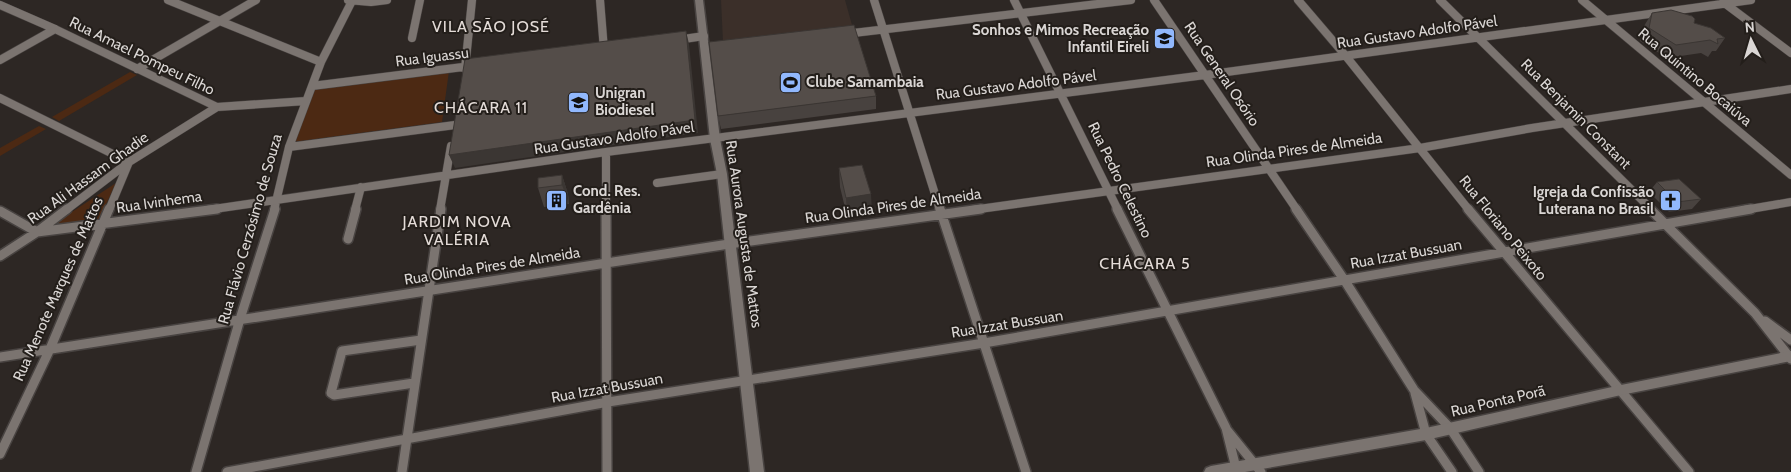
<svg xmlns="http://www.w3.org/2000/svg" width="1791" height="472" font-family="Cabin,sans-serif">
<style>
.built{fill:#3b2f29}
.green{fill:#4c2913}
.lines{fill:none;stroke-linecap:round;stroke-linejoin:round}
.minor-far1-casing{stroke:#484341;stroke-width:9}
.minor-casing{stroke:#484341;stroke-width:12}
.tertiary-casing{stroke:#484341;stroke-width:3}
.minor-far1{stroke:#7b7470;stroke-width:8}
.minor{stroke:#7b7470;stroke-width:9}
.tertiary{fill:#7b7470;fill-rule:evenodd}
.wall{fill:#48423f}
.shaded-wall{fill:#3b3633}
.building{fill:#544d49;stroke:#3b3633}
.labels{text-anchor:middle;stroke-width:4;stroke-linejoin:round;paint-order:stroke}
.poi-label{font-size:15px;font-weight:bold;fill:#dad6d4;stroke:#231e1a;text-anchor:start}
.street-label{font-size:15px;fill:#dad6d4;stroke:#231e1a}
.neighbourhood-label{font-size:16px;letter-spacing:1px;fill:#e4dcd8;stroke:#231e1a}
</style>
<rect width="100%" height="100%" fill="#2d2724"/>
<path class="built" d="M721 0H845L852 25 723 42Z"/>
<path class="green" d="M449 71 442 122 293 142 308 90Z
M130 72 137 75 59 121 52 117Z
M39 126 46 129 0 156V148Z
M116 183 98 222 52 225Z"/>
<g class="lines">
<defs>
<path id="minor-far1" d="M168 0 321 62
M348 0 371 2 387 0
M600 0 604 50
M874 0 940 210
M1014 0 1118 210
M1154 0 1297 210
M1298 0 1345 55 1469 210
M1440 0 1652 210
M1582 0 1791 175
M1723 2 1791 53
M0 5 55 29 217 107
M845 34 1131 0
M412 38 420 0
M677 40 704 36
M0 60 55 29
M137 69 256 0
M465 69 472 0
M312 86 471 66
M0 98 129 162 109 210
M289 147 455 125
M606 152V210
M657 183 722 174
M66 210 129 162 217 107 306 101
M207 210 606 152 1205 75 1751 0
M274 210 289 147 321 62 352 1
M355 210 361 187
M440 210 451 146
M972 210 1420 148 1532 128 1791 89
M1744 210 1791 202"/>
<path id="minor" d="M606 209 607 472
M940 209 1026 472
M1117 209 1226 428 1237 472
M1296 209 1345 281 1414 390 1450 428 1479 472
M1468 209 1689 472
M1650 209 1755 313 1791 359
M0 211 37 232 217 209
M348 239 356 209
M0 256 37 232 67 209
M1765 321 1791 340
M0 357 729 244 981 209
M414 383 334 395 331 393 342 351 421 340
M1415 393 1426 434 1452 472
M1227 430 1261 472
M0 454 50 349 109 209
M196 472 240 319 275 209
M227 472 608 402 984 343 1751 209
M402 472 441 209"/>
<path id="tertiary" d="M695 0H703L720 139 727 174 764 472H750L717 174 710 139Z
M1791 351V361L1621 395 1426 440 1245 472H1204L1206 468 1211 466 1426 428 1621 385Z"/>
</defs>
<use href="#minor-far1" class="minor-far1-casing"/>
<use href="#minor" class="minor-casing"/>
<use href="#tertiary" class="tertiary-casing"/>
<use href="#minor-far1" class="minor-far1"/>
<use href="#minor" class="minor"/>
<use href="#tertiary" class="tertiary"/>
</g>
<path class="wall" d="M1652 13 1694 23 1725 38 1716 51H1712L1708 57 1701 53 1667 58 1640 41 1644 26Z
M876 96V109L721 129 718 116Z
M839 168 872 212 847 216 840 187Z
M562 175 568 194 569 204 544 207 538 188Z
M1657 182 1701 199 1692 209 1669 212 1649 192Z"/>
<path class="shaded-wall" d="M686 31 689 44 698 133 455 168 449 155Z
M562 175 568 194 569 204 562 185Z
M871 194 872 212 847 216 846 198Z"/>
<path class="building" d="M1671 10 1692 16 1695 19 1694 23 1711 28 1725 38 1717 39 1718 44 1710 40 1676 45 1649 28 1652 13Z
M854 25 876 96 718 116 709 42Z
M686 31 695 120 449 155 465 59Z
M862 165 871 194 846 198 839 168Z
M562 175V185L538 188V178Z
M1679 179 1701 199 1677 202 1657 182Z"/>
<defs>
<symbol id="school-square" viewBox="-11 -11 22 22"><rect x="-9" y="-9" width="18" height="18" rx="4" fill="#91b8fd" stroke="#231e1a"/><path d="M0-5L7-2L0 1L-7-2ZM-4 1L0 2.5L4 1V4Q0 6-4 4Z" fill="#111"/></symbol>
<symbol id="stadium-square" viewBox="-11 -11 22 22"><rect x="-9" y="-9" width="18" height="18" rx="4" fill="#91b8fd" stroke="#231e1a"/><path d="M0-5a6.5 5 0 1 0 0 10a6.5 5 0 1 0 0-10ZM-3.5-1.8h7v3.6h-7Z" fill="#111"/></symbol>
<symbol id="university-square" viewBox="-11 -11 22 22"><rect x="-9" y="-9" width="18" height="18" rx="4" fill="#91b8fd" stroke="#231e1a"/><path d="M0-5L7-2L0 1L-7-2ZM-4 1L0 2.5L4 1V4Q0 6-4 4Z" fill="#111"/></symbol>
<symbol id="building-square" viewBox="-11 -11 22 22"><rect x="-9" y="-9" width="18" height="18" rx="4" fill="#91b8fd" stroke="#231e1a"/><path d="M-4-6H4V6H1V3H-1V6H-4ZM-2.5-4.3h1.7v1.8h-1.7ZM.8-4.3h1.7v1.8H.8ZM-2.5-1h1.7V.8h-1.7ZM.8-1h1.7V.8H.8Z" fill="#111"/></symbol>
<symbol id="church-square" viewBox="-11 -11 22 22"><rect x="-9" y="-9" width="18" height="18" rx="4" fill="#91b8fd" stroke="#231e1a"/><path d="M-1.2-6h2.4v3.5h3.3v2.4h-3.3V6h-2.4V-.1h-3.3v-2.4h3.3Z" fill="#111"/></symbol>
</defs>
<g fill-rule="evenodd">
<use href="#school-square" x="1152" y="26" width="25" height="25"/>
<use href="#stadium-square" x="778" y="70" width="25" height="25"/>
<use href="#university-square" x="566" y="90" width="25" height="25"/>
<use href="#building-square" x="544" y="188" width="25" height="25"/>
<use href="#church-square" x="1658" y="188" width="25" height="25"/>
</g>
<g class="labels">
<g class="poi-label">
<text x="1149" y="35" text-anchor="end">Sonhos e Mimos Recreação<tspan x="1149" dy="17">Infantil Eireli</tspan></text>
<text x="806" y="87">Clube Samambaia</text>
<text x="595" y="98">Unigran<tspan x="595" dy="17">Biodiesel</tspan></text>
<text x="573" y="196">Cond. Res.<tspan x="573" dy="17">Gardênia</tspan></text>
<text x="1654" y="197" text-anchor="end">Igreja da Confissão<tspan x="1654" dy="17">Luterana no Brasil</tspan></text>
</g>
<g class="street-label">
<text transform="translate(1417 32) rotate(-8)" y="5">Rua Gustavo Adolfo Pável</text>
<text transform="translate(142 56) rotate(26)" y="5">Rua Amael Pompeu Filho</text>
<text transform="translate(432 57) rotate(-7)" y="5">Rua Iguassu</text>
<text transform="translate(1222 74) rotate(56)" y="5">Rua General Osório</text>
<text transform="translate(1695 77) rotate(40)" y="5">Rua Quintino Bocaiúva</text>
<text transform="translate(1016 85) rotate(-7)" y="5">Rua Gustavo Adolfo Pável</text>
<text transform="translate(1576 114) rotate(45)" y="5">Rua Benjamin Constant</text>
<text transform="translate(614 138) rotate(-8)" y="5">Rua Gustavo Adolfo Pável</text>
<text transform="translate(1294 150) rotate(-8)" y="5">Rua Olinda Pires de Almeida</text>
<text transform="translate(88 178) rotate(-36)" y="5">Rua Ali Hassam Ghadie</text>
<text transform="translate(1120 180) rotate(64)" y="5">Rua Pedro Celestino</text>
<text transform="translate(159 202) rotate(-8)" y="5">Rua Ivinhema</text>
<text transform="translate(893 206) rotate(-8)" y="5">Rua Olinda Pires de Almeida</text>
<text transform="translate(1503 228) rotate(51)" y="5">Rua Floriano Peixoto</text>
<text transform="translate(250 229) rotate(-74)" y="5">Rua Flávio Cerzósimo de Souza</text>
<text transform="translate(744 234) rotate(82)" y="5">Rua Aurora Augusta de Mattos</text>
<text transform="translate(1406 254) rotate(-10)" y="5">Rua Izzat Bussuan</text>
<text transform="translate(492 266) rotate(-9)" y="5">Rua Olinda Pires de Almeida</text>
<text transform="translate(58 289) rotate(-66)" y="5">Rua Menote Marques de Mattos</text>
<text transform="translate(1007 324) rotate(-9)" y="5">Rua Izzat Bussuan</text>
<text transform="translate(607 388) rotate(-10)" y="5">Rua Izzat Bussuan</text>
<text transform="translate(1498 401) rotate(-13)" y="5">Rua Ponta Porã</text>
</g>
<g class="neighbourhood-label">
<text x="491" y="32">VILA SÃO JOSÉ</text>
<text x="481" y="113">CHÁCARA 11</text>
<text x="457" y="227">JARDIM NOVA<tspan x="457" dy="18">VALÉRIA</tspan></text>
<text x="1145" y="269">CHÁCARA 5</text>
</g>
</g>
<g transform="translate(1751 40) rotate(355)" stroke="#231e1a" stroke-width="4" paint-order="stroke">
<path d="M0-4L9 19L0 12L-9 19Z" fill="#dad6d4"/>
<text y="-8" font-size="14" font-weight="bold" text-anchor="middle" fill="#dad6d4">N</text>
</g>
</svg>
